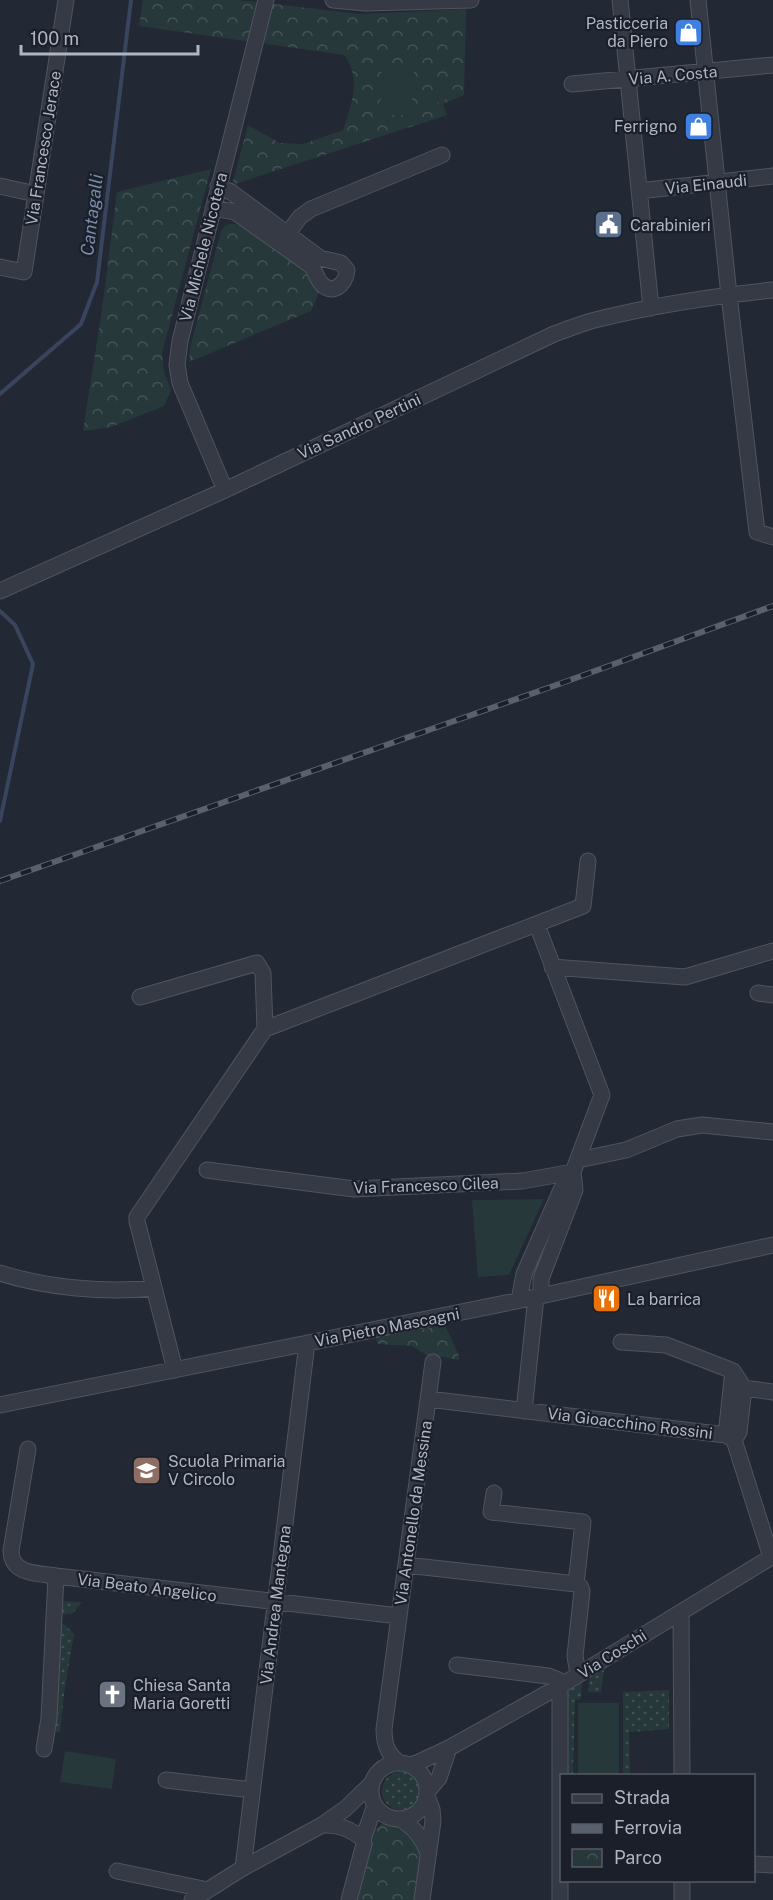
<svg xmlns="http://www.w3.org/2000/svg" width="773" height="1900" font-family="'Public Sans',sans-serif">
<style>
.grass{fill:url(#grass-dots)}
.park{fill:url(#park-crowns)}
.pitch{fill:#27383a}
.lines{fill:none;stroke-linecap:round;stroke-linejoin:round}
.stream{stroke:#38455d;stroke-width:4}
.minor-casing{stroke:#4f5560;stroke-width:17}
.minor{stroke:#353a45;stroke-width:15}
.rail-casing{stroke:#59606e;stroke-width:6}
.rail{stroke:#1a1f2a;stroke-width:4;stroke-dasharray:11;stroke-linecap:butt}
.labels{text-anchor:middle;stroke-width:4.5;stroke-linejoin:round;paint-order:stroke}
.poi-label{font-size:16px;fill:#afb5c2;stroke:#1a1f2a;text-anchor:start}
.street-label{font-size:16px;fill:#afb5c2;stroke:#1a1f2a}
.water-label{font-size:18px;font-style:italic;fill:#7a8aa8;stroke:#1a1f2a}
</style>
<defs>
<pattern id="grass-dots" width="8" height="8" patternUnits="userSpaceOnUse" patternTransform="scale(1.5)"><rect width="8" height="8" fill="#27383a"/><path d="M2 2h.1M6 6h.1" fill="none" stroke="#445355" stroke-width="1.8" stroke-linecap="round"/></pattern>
<pattern id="park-crowns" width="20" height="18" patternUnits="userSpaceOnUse" patternTransform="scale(1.5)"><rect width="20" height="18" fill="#27383a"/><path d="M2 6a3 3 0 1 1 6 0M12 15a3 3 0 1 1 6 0" fill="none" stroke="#445355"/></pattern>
</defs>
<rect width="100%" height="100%" fill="#222834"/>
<path class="grass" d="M61 1601 82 1602 72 1614H60Z
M58 1624H64L74 1634 64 1694 60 1732H56Z
M604 1670 601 1692H588L590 1677Z
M582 1681 581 1699 575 1700 573 1775 564 1776 565 1693Z
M669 1690V1729L629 1732 630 1775H623V1692Z
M382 1791a19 19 0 1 1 38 0a19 19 0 1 1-38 0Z"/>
<path class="park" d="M143 0H239L360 14 466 9 464 95 443 104 447 115 232 185 248 125 280 143 303 144 343 130C351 106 362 78 344 55L139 26Z
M211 169 162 353 164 372 171 390 164 406 111 427 83 431 103 303 117 192Z
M230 224H237L243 227 306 271 319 293 311 311 189 362 190 348 221 231 225 226Z
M445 1325 459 1356V1360L425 1354 412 1346 378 1344 376 1338Z
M392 1818 400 1819 423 1840 422 1900H349L369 1836 380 1825Z"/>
<path class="pitch" d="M382 66 414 68 411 116 380 114Z
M460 87 462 94 423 108 420 102Z
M544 1199 509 1275 478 1277 472 1200Z
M578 1703H619V1775H578Z
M65 1751 116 1759 112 1789 60 1782Z"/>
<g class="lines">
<path class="stream" d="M0 394 81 324 97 282 131 0
M0 611 15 625 33 664 0 821"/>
<defs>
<path id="minor" d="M333 0 366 3 471 0
M620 0 651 308
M698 0 729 295 757 532 773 537
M572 84 773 65
M0 186 36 194
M639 191 773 176
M213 208 235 212 310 265C315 270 316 277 320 282 331 297 346 285 347 270L341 263 320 258 231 192 218 186
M288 233 300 217 311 209 442 155
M0 267 24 272 66 0
M225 490 180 383 177 365 180 341 266 0
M0 591 225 490 554 334C569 329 584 322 599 319 655 305 715 296 773 290
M552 967 685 977 773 951
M758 993 773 995
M140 997 257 963 263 973 265 1029
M578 1160 626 1150 677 1129 702 1125 773 1132
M207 1170 354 1189 522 1181 573 1172
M0 1273C47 1288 105 1293 154 1288
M541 1296V1279L575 1190 573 1172
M519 1300 524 1274 561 1190 573 1172 602 1095 537 925
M621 1342 666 1345 733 1371 744 1388 773 1392
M175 1370 137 1221V1217L265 1029 583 906 588 861
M428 1399 726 1435 734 1440
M0 1405 536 1297 773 1245
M524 1411 536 1297
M726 1435 733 1371
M734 1440 771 1557
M734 1440 739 1432 744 1388
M28 1449 11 1551C12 1575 37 1573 56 1576L399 1616
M406 1565 576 1584 583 1522 491 1512 494 1493
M576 1584 580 1586 582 1591 575 1656 577 1668 581 1673
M681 1612 682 1776
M457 1665 548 1676 558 1680 560 1686V1900
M44 1749 49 1718 56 1576
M371 1791a28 28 0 1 1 56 0a28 28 0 1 1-56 0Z
M400 1763C387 1755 384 1743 384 1729L433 1362
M410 1765 419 1762 449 1748 560 1686 773 1556
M166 1780 252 1790
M428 1791 439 1778 449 1748
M400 1819C415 1828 422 1838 428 1853
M322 1825C339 1824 350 1829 363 1839
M754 1864 773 1865
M243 1868 307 1343
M117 1871 208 1890
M682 1880V1900
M192 1900 243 1868 322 1825 345 1809 372 1783
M349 1900 364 1844 363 1839 375 1805
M422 1900 433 1821 432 1809 427 1796"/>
</defs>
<use href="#minor" class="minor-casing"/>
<use href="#minor" class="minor"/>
<defs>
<path id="rail" d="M0 881 562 683 773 606"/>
</defs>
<use href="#rail" class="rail-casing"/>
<use href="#rail" class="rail"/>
</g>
<defs>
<symbol id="shop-square" viewBox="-11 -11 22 22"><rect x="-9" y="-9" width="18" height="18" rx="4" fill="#3f7fe0" stroke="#1a1f2a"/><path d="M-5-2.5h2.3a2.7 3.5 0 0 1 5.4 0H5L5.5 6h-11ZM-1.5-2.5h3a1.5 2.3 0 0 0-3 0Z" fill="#fff"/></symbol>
<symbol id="civic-square" viewBox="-11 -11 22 22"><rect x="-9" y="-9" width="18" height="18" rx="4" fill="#5c6f8a" stroke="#1a1f2a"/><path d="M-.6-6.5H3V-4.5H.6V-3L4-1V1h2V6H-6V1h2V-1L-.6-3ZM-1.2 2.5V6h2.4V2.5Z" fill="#fff"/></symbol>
<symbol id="restaurant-square" viewBox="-11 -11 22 22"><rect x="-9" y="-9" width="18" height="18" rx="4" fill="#e8710a" stroke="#1a1f2a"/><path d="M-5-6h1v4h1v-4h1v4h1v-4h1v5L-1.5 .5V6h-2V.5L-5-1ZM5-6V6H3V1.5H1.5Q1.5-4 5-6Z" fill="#fff"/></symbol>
<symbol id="school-square" viewBox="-11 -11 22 22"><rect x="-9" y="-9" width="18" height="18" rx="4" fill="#8d6e63" stroke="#1a1f2a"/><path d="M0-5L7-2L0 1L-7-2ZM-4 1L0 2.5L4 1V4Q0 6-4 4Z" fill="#fff"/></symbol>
<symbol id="church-square" viewBox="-11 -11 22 22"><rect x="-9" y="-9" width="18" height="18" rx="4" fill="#6b7280" stroke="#1a1f2a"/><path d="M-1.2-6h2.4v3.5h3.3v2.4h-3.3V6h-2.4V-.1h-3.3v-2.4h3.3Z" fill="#fff"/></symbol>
</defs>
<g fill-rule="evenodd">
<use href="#shop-square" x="672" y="16" width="33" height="33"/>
<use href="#shop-square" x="682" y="110" width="33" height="33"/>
<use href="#civic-square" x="592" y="208" width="33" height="33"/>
<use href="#restaurant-square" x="590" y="1282" width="33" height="33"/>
<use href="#school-square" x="130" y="1454" width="33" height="33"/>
<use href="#church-square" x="96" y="1678" width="33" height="33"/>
</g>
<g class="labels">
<g class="poi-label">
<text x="668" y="29" text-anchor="end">Pasticceria<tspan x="668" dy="18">da Piero</tspan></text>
<text x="677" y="132" text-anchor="end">Ferrigno</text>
<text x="630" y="231">Carabinieri</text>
<text x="627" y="1305">La barrica</text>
<text x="168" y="1467">Scuola Primaria<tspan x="168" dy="18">V Circolo</tspan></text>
<text x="133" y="1691">Chiesa Santa<tspan x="133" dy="18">Maria Goretti</tspan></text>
</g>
<g class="street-label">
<text transform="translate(673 75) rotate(-5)" y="6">Via A. Costa</text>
<text transform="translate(43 148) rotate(-81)" y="6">Via Francesco Jerace</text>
<text transform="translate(706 184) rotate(-6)" y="6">Via Einaudi</text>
<text transform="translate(203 247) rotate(-76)" y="6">Via Michele Nicotera</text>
<text transform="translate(359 426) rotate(-25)" y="6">Via Sandro Pertini</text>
<text transform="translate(426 1185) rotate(-2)" y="6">Via Francesco Cilea</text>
<text transform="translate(387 1327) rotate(-11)" y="6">Via Pietro Mascagni</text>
<text transform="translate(630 1423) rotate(7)" y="6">Via Gioacchino Rossini</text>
<text transform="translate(413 1513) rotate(-82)" y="6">Via Antonello da Messina</text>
<text transform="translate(147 1587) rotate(7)" y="6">Via Beato Angelico</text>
<text transform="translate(275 1605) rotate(-83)" y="6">Via Andrea Mantegna</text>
<text transform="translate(612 1654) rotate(-32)" y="6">Via Coschi</text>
</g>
<g class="water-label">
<text transform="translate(92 215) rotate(-83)" y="6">Cantagalli</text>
</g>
</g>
<rect x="560" y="1774" width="195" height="108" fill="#1a1f2a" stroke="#565b67" stroke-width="1.5"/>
<rect x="572" y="1794" width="30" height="9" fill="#353a45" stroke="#565b67" stroke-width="1.5"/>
<text x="614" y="1804" font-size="18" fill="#afb5c2">Strada</text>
<rect x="572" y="1824" width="30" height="9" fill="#59606e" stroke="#565b67" stroke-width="1.5"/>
<text x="614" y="1834" font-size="18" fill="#afb5c2">Ferrovia</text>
<rect x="572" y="1849" width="30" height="18" fill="url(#park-crowns)" stroke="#565b67" stroke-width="1.5"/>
<text x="614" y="1864" font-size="18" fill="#afb5c2">Parco</text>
<path d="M21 45v9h177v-9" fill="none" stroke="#afb5c2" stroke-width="3"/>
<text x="30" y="45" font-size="18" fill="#afb5c2" stroke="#1a1f2a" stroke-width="4.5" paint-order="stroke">100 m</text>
</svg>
